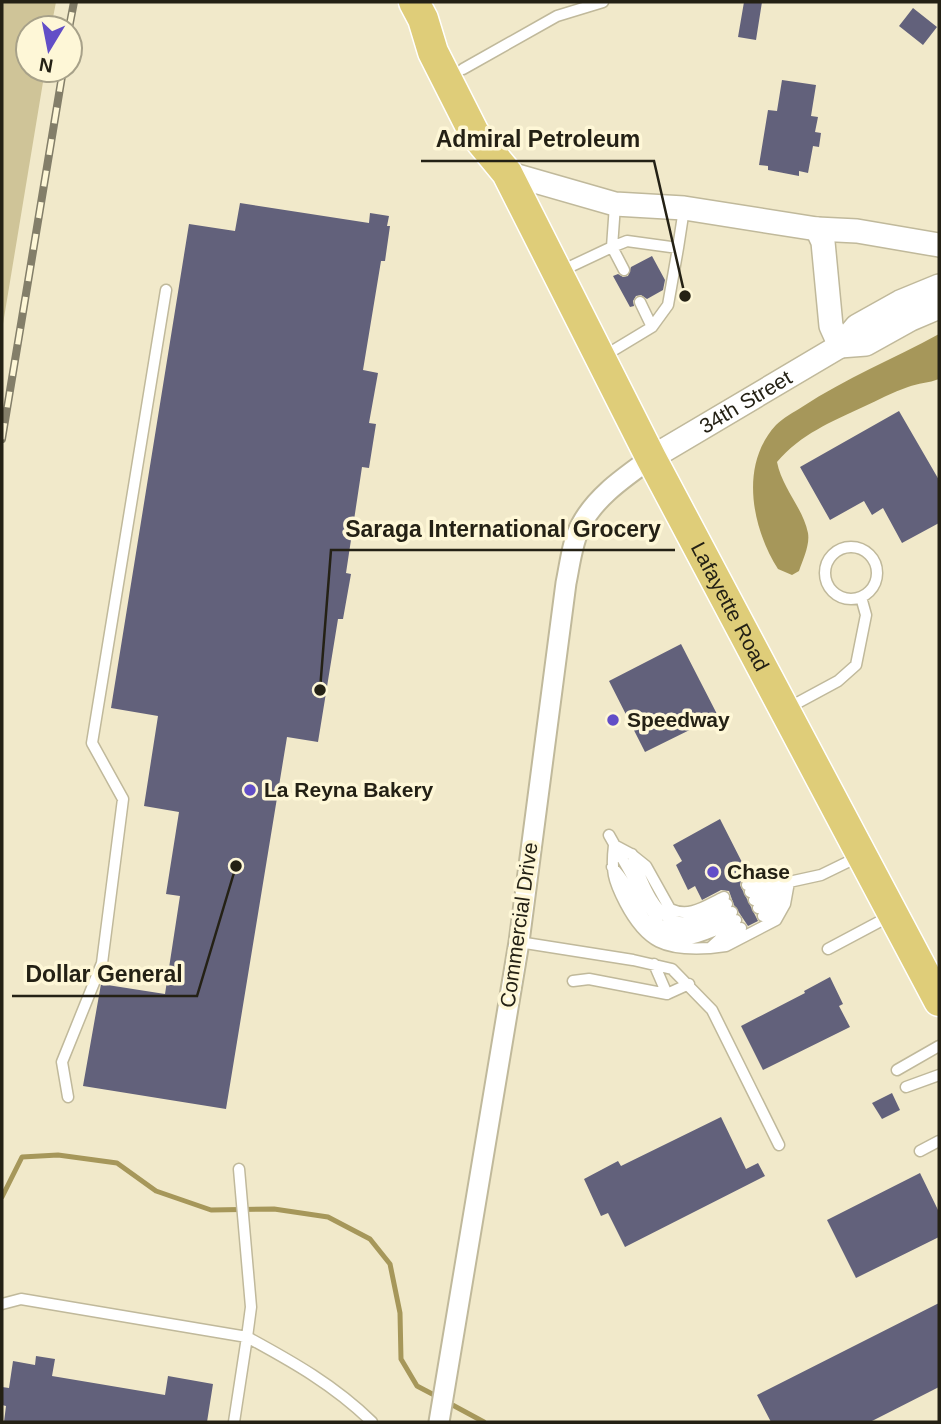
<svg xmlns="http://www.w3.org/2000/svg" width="941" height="1424" font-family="Helvetica,sans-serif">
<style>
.green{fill:#cfc498}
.water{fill:#a6975a}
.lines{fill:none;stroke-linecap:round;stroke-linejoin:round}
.stream{stroke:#a6975a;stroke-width:5}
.building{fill:#62617b}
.service-casing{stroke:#c0b99b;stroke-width:13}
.minor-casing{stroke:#c0b99b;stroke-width:23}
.tertiary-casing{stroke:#c0b99b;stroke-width:26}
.primary-casing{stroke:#fff;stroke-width:33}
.service{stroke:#fff;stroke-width:10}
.minor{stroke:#fff;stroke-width:19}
.tertiary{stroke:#fff;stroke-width:23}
.primary{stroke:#dfcd79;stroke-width:30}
.rail-casing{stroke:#837e69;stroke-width:8}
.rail{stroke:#fef7d7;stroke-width:5;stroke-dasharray:16;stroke-linecap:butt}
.poi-dot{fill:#624ec7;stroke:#fef7d7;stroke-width:2.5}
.labels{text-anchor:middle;stroke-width:7;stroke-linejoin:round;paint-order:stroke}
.street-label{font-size:21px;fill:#242115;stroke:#fef7d7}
.poi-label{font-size:21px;font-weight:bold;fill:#242115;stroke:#fef7d7;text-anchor:start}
.leader{fill:none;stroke:#242115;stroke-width:2.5}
.callout-dot{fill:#242115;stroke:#fef7d7;stroke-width:2.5}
.callout-label{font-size:23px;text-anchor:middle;font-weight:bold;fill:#242115;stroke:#fef7d7;stroke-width:7;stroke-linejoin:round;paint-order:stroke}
</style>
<rect width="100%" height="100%" fill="#f1e9ca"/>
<path class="green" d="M2 2H56L51 28H28V70H45L2 330Z"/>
<path class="water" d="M939 334V379C929 383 918 383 908 387 893 392 878 400 863 407 831 422 801 434 777 462 782 488 803 508 808 533 810 545 803 559 799 571L792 575 778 569C752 528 739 465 776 425 783 418 794 412 802 407 846 378 893 359 939 334Z"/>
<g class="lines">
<path class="stream" d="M2 1197 22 1157 58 1155 117 1163 156 1191 211 1210 274 1209 328 1217 370 1239 390 1264 400 1313 401 1359 417 1386 438 1397
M447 1402 484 1422"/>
</g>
<path class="building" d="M744 2H762L756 40 738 37Z
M913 8 937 27 923 45 899 26Z
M782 80 816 85 811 116 818 117 815 132 821 133 819 147 813 146 808 173 799 171V176L768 170V166L759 165 768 110 777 111Z
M240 203 369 223 370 213 389 216 387 226H390L385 261H381L363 370 378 373 369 423 376 424 369 468 362 467 346 573 351 574 343 619H338L318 742 287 737 226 1109 83 1086 101 984 165 994 180 896 166 894 179 812 144 806 158 716 111 708 189 224 235 231Z
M652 256 665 280 663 290 647 299 641 295 636 296 633 301 634 306 630 307 613 276 618 274 623 277 628 276 631 267Z
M899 411 939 480V523L902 543 883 508 872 515 864 501 830 520 800 467Z
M681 644 718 716 645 752 609 681Z
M720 819 749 876 741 880 740 885 758 921 748 926 734 905 729 891 721 890 702 900 695 886 688 890 676 865 682 861 673 845Z
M830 977 843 1004 839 1006 850 1027 763 1070 741 1026 805 993 804 991Z
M892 1093 900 1110 882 1119 872 1103Z
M721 1117 746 1169 758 1163 765 1176 625 1247 608 1213 601 1216 584 1179 618 1161 621 1166Z
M920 1173 939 1212V1237L856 1278 827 1220Z
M939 1303V1387L870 1422H771L757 1395Z
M36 1356 55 1359 52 1376 165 1395 168 1376 213 1384 207 1422H4L6 1406 2 1405V1387L9 1388 13 1361 35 1365Z"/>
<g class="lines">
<defs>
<path id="service" d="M463 69 557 16 603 2
M615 205 612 247 627 241 678 248 684 209
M561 271 612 247 624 270
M640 302 652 327
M604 356 652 327 668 305 678 248
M825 573a26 26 0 1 1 52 0a26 26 0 1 1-52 0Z
M788 708 838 681 856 665 866 615 861 597
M609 835 659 924 676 931 695 930 732 912
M632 854C640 877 657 927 687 922 701 921 715 910 727 904
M612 867C626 881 634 900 644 918 666 957 707 935 736 920
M747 885 759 879 789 882
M750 892 771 881
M724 897C705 906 690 918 670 909L646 866 631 854 614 845C611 871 613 880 625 903 646 943 665 951 710 948L722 937 741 928
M754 900 789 882 821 875 860 856
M758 908 787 893
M763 916 785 904
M519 942 633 960 672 969 712 1010 779 1145
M710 948 726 946 776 920 785 904 789 882
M828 949 890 916
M654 964 667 994 689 984
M573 981 589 979 667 994
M897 1070 939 1046
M906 1087 939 1075
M68 1097 62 1062 102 963 123 799 92 743 166 290
M920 1151 939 1141
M239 1169 251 1307 247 1337C293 1362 334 1385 372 1422
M2 1304 21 1299 247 1337 234 1422"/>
<path id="minor" d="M439 1422 519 942 566 583C570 564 572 542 581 525 596 496 625 477 651 458"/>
<g id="tertiary">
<path d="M507 173 615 204 684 208 817 229 857 231 939 245"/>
<path d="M817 229 823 242 831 326 840 346"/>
<path d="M840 346 866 344 911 319 939 307"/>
<path id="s1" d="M651 458 840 346 857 326 900 302 939 286"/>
</g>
<g id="primary">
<path id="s2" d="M414 2 423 19 433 52 474 133 507 173 651 458 939 1001"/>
</g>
</defs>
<use href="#service" class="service-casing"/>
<use href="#minor" class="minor-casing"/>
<use href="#tertiary" class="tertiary-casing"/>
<use href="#primary" class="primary-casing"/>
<use href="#service" class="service"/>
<use href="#minor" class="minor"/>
<use href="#tertiary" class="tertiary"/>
<use href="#primary" class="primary"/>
<defs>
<path id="rail" d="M69 28 74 2
M2 439 63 70"/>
</defs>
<use href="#rail" class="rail-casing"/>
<use href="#rail" class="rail"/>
</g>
<g class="poi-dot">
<circle cx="613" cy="720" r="7"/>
<circle cx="250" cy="790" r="7"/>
<circle cx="713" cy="872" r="7"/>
</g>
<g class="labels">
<g class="street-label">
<text dy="7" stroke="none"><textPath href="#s1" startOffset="110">34th Street</textPath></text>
<text dy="7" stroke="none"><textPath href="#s2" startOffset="684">Lafayette Road</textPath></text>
<text transform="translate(519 925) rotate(-82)" y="7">Commercial Drive</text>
</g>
<g class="poi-label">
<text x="627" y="727">Speedway</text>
<text x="264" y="797">La Reyna Bakery</text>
<text x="727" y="879">Chase</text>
</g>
</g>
<path class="leader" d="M685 296L654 161H421M320 690L331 550H675M236 866L197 996H12"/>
<g class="callout-dot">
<circle cx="685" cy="296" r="7"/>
<circle cx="320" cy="690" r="7"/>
<circle cx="236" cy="866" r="7"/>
</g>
<g class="callout-label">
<text x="538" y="147">Admiral Petroleum</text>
<text x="503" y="537">Saraga International Grocery</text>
<text x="104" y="982">Dollar General</text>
</g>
<rect width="941" height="1424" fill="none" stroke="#242115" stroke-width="7"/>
<g transform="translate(49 49) rotate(190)"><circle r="33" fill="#fef7d7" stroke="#a7a189" stroke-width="2"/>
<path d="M0-5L12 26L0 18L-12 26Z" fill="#624ec7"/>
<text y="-10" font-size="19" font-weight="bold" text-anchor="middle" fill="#242115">N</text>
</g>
</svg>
